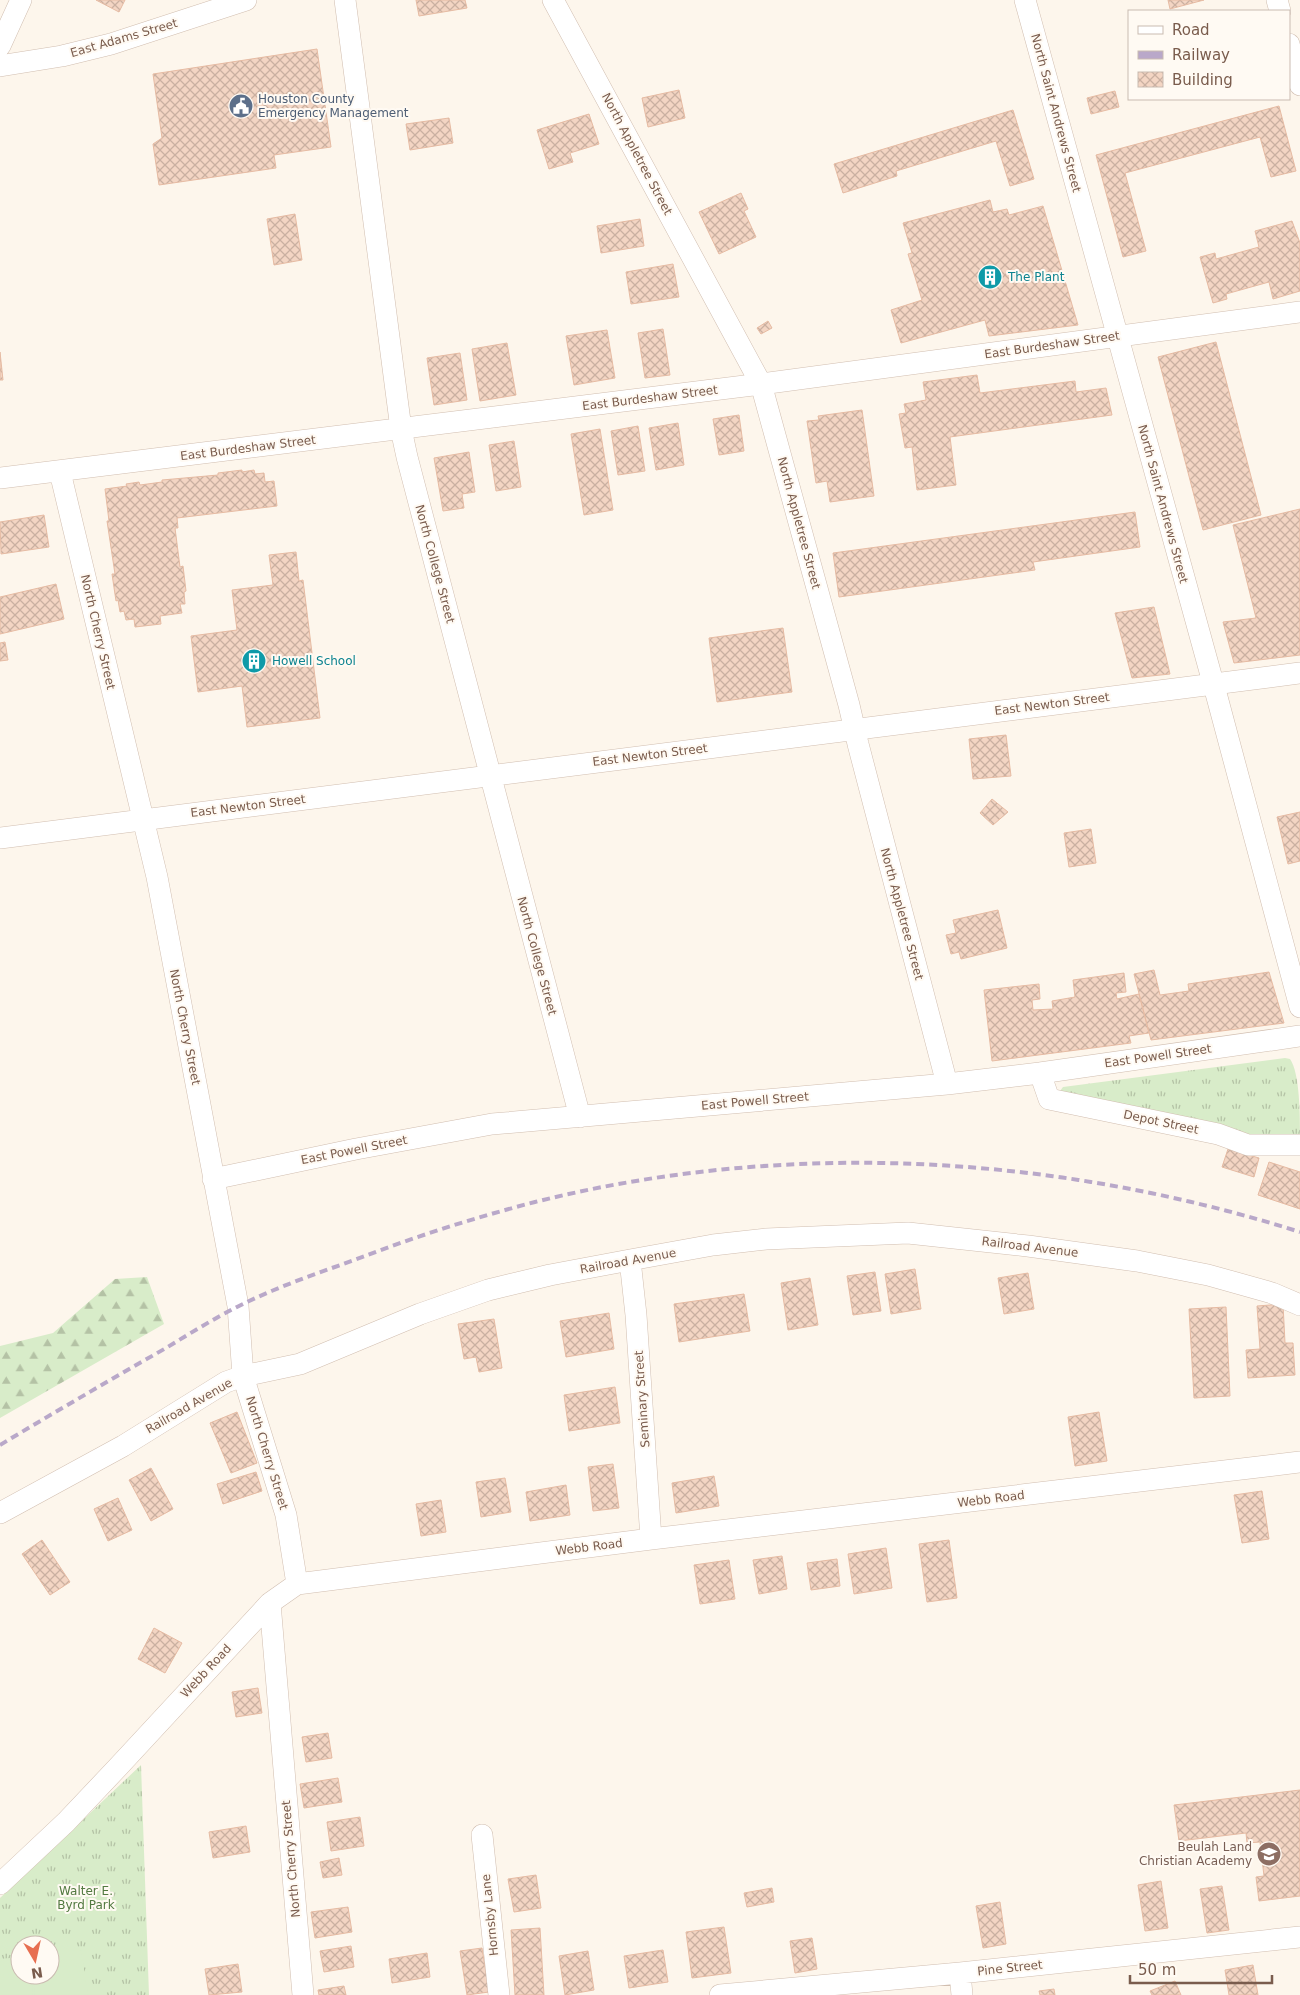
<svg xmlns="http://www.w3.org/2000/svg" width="1300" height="1995" font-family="'DejaVu Sans',sans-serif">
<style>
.grass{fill:url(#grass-tufts);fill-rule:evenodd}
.forest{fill:url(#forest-firs)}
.pitch{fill:#d8ecc9}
.building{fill:url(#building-cross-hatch);stroke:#e6bba3}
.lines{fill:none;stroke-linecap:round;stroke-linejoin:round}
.minor-casing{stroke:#d1beb0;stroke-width:22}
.minor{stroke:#fff;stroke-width:21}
.rail{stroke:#b9a8c9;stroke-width:4;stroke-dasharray:8 5;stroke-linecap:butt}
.labels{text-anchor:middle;stroke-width:4;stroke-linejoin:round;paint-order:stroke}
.street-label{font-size:12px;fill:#7a5c4d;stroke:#fffaf3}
.service-label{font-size:12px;fill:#4e5e75;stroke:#fffaf3;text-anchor:start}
.culture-label{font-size:12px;fill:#0d838f;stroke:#fffaf3;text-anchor:start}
.education-label{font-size:12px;fill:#785e54;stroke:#fffaf3;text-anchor:end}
.park-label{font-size:12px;fill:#537a41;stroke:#fffaf3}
</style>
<defs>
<pattern id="grass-tufts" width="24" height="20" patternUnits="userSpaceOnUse" patternTransform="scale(1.25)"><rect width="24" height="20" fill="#d8ecc9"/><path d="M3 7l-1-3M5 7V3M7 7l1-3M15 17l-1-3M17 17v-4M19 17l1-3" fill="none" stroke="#b4c2a5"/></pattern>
<pattern id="forest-firs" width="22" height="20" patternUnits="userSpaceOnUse" patternTransform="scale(1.25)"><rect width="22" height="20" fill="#d8ecc9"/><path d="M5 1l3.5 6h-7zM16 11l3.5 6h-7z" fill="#b4c2a5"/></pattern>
<pattern id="building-cross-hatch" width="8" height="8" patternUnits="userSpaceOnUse" patternTransform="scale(1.25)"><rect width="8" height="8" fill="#f3d5c3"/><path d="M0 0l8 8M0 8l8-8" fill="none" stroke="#cab0a1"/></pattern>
</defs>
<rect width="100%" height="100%" fill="#fdf6ec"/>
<path class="grass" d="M1285 1058 1290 1059C1300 1073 1300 1116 1300 1136H1247L1060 1091 1063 1087Z
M141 1765 149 1995H0V1898ZM20 1945H50V1975H20Z"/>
<path class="forest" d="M147 1277 164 1324 0 1418V1346L53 1333 115 1279Z"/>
<path class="pitch" d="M81 1950 88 1995H35L33 1975H50V1953Z
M20 1957V1975H31L33 1995H0V1959Z"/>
<path class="building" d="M96 0H125L119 12Z
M416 0H465L467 8 419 16Z
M1168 0H1204L1170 9Z
M317 49 331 147 274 155 276 168 159 185 153 144 162 138 153 74Z
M679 90 685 118 648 127 642 98Z
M1115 91 1119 107 1091 114 1087 98Z
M1279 106 1296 171 1271 177 1260 137 1125 173 1146 251 1123 257 1096 155Z
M1013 110 1034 179 1010 186 996 141 896 171 897 176 843 193 834 164Z
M589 114 599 144 570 153 573 162 549 169 537 130Z
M449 118 453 143 410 150 406 124Z
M741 193 748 209 744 211 756 237 719 254 699 212Z
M990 200 993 212 1007 209 1009 215 1043 206 1078 325 989 336 985 320 901 343 891 310 922 300 908 254 912 253 903 223Z
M295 214 302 260 274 265 267 219Z
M640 219 644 246 601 253 597 226Z
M1292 221 1300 243V291L1273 299 1269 282 1226 294 1227 299 1213 303 1200 257 1215 253 1216 259 1259 247 1255 231Z
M673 264 679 297 631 304 626 272Z
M768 321 772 328 761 334 757 328Z
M663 329 670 375 645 378 638 333Z
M607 330 615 378 574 385 566 336Z
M1216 342 1261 515 1203 530 1158 357Z
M507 343 516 395 480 401 472 349Z
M0 352 3 380H0Z
M460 353 467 400 434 405 427 358Z
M977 375 980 393 1075 381 1076 392 1106 388 1112 415 950 437 956 485 917 490 912 447 905 448 899 414 906 413 904 404 926 400 923 382Z
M862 410 874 496 830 502 827 481 816 483 807 421 819 420 818 416Z
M739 415 744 451 719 455 713 419Z
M678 423 684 465 656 470 649 428Z
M638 426 645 471 618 475 611 431Z
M600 429 613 510 584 515 571 434Z
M514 441 521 487 496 491 489 445Z
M469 452 475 492 462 494 464 508 443 511 434 458Z
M242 470V472L254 470 255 474 264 473 265 482 274 481 277 506 177 518 178 528H175L180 567 183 566 186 591 184 592 185 604H180L182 613 160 616 161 624 135 627 134 619 126 620 124 611 120 612 118 600 116 601 112 574H115L107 521H109L105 489 127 486 126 484 139 482 140 485 162 482V480L218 475V473Z
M1300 509V655L1234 663 1223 622 1256 618 1233 525Z
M1135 512 1140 547 1033 562 1035 570 839 597 833 553Z
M44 515 49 547 1 554 0 522Z
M296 552 299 581 303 580 320 718 247 727 242 686 198 692 191 636 237 630 232 590 273 585 269 555Z
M56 584 64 619 0 634V597Z
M1154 607 1170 674 1132 678 1115 613Z
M783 628 792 692 717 702 709 638Z
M5 642 8 660 0 661V643Z
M1006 735 1011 776 973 779 969 739Z
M992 799 1008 812 993 825 980 813Z
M1300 812V861L1288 864 1277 817Z
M1091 829 1096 863 1069 867 1064 833Z
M998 910 1007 948 961 959 959 952 951 954 946 935 956 933 953 920Z
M1154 970 1160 995 1189 991 1188 984 1269 972 1284 1023 1151 1040 1134 974Z
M1124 973 1126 992 1116 993 1117 999 1139 994 1149 1033 1129 1036 1131 1043 992 1061 984 990 1039 984 1040 999 1032 1000 1033 1010 1053 1009 1052 1001 1075 997 1073 980Z
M1228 1149 1259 1158 1254 1177 1222 1167Z
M1269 1162 1300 1172V1209L1258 1195Z
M915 1269 921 1309 891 1314 885 1274Z
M875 1272 881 1311 853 1315 847 1276Z
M1028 1273 1034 1309 1004 1314 998 1278Z
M810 1278 818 1325 788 1330 781 1283Z
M744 1294 750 1331 679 1342 674 1304Z
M1283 1304 1285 1343H1293L1295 1375 1248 1378 1246 1350 1260 1349 1257 1306Z
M1226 1307 1230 1396 1194 1398 1189 1309Z
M609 1313 614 1349 566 1357 560 1321Z
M494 1319 502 1368 479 1372 476 1357 464 1359 458 1324Z
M615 1387 620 1423 569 1431 564 1395Z
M237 1412 257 1463 231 1473 210 1423Z
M1099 1412 1107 1461 1075 1466 1068 1417Z
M613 1464 619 1508 593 1511 588 1467Z
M151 1468 173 1509 151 1521 129 1480Z
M256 1472 262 1491 223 1504 217 1484Z
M714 1476 719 1506 676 1513 672 1483Z
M505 1478 511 1512 481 1517 476 1482Z
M566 1485 570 1515 530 1521 526 1492Z
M1262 1491 1269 1539 1242 1543 1234 1495Z
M118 1498 132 1530 108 1541 94 1509Z
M441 1500 446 1532 421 1536 416 1504Z
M42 1540 70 1582 50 1595 22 1554Z
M949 1540 957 1598 927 1602 919 1544Z
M886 1548 892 1588 854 1594 848 1554Z
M782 1556 787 1589 759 1594 753 1560Z
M837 1559 840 1586 811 1590 807 1563Z
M729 1560 735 1599 700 1604 694 1565Z
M154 1628 182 1643 165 1673 138 1659Z
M258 1688 262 1713 236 1717 232 1692Z
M328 1733 332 1758 306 1762 302 1737Z
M338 1778 342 1802 304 1808 300 1784Z
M1300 1790V1896L1259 1901 1256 1877 1264 1876 1260 1842 1247 1843 1246 1833 1179 1841 1174 1805Z
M360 1817 364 1846 331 1851 327 1822Z
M246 1826 250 1852 213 1858 209 1832Z
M339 1858 342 1875 323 1878 320 1862Z
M536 1875 541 1908 514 1912 508 1879Z
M1161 1881 1168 1928 1145 1931 1138 1885Z
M1222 1886 1229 1930 1207 1933 1200 1889Z
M772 1888 774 1902 747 1907 744 1893Z
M1000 1902 1006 1944 983 1948 976 1906Z
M348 1907 352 1932 315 1938 311 1912Z
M724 1927 731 1973 692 1978 686 1932Z
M540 1928 544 1995H515L511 1930Z
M812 1938 817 1969 795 1973 790 1941Z
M351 1946 354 1967 324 1972 320 1951Z
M482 1948 489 1992 467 1995 460 1951Z
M663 1950 668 1982 629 1988 624 1956Z
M588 1951 594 1990 565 1995 559 1956Z
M427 1953 430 1977 392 1983 389 1959Z
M238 1964 242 1992 209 1995 205 1969Z
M1253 1965 1258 1995H1229L1225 1970Z
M1175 1981 1181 1995H1152L1150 1991Z
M344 1986 346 1995H319L318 1990Z
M1054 1989 1055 1995H1040L1039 1991Z"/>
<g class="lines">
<defs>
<path id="minor" d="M345 0 401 429 407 457 580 1117
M553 0 761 384 849 705 858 744 947 1084
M1025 0 1217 697 1300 1007
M1277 0 1280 11
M1289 44 1300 85
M0 46 21 0
M0 66 62 56 111 44 246 0
M60 472 157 877 238 1306 243 1376 286 1515 297 1584
M0 478 761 384 1300 312
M0 838 1300 673
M1040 1073 1049 1099 1218 1134 1248 1145H1300
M213 1179 356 1149 492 1124 947 1084 1040 1073 1300 1036
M630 1260 636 1315 651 1539
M0 1513 123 1446 226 1382 243 1376 300 1364 420 1314 488 1290 550 1275 630 1260 713 1245 766 1239 908 1233 1028 1246 1137 1261 1208 1275 1272 1293 1300 1305
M270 1603 303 1995
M482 1835 499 1995
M0 1884 66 1822 118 1767 270 1603 297 1584 651 1539 1300 1462
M960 1973 962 1995
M720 1995 960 1973 1300 1937"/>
</defs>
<use href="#minor" class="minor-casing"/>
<use href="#minor" class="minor"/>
<path class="rail" d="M0 1445C55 1412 110 1380 166 1348 189 1334 213 1319 237 1307 278 1286 322 1272 365 1256 420 1235 477 1217 535 1202 786 1139 1054 1154 1300 1232"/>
</g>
<defs>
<symbol id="civic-disc" viewBox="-11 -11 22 22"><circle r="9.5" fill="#5c6f8a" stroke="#fffaf3"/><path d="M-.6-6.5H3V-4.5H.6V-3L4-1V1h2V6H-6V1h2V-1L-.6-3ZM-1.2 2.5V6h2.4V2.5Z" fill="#fff"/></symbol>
<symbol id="building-disc" viewBox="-11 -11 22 22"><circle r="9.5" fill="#0f9aa8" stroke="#fffaf3"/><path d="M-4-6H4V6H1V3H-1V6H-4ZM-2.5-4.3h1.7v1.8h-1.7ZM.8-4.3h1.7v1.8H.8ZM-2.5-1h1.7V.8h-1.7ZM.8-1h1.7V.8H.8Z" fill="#fff"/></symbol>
<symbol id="school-disc" viewBox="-11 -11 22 22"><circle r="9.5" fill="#8d6e63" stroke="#fffaf3"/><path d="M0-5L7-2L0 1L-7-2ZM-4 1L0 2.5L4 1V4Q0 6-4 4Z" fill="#fff"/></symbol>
</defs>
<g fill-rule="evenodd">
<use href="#civic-disc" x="227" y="92" width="28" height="28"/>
<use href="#building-disc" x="976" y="263" width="28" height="28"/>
<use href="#building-disc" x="240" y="647" width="28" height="28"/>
<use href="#school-disc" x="1255" y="1840" width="28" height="28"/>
</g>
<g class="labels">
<g class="street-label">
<text transform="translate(124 38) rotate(-16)" y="4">East Adams Street</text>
<text transform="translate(1056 113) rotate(75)" y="4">North Saint Andrews Street</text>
<text transform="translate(637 154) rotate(62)" y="4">North Appletree Street</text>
<text transform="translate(1052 345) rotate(-8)" y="4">East Burdeshaw Street</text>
<text transform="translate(650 398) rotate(-7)" y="4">East Burdeshaw Street</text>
<text transform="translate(248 448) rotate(-7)" y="4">East Burdeshaw Street</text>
<text transform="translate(1163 504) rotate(75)" y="4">North Saint Andrews Street</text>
<text transform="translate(799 523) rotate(75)" y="4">North Appletree Street</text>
<text transform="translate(435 564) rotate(75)" y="4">North College Street</text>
<text transform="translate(98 632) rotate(77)" y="4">North Cherry Street</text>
<text transform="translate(1052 704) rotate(-7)" y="4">East Newton Street</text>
<text transform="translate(650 755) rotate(-7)" y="4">East Newton Street</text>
<text transform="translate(248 806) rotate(-7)" y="4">East Newton Street</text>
<text transform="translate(902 914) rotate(75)" y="4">North Appletree Street</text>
<text transform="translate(537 956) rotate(75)" y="4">North College Street</text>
<text transform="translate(185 1027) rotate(79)" y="4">North Cherry Street</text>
<text transform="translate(1158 1056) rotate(-8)" y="4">East Powell Street</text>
<text transform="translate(755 1101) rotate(-5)" y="4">East Powell Street</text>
<text transform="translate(1161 1122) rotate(12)" y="4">Depot Street</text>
<text transform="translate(354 1150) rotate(-11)" y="4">East Powell Street</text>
<text transform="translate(1030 1247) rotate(7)" y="4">Railroad Avenue</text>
<text transform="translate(628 1261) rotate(-10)" y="4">Railroad Avenue</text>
<text transform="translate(642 1399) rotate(-94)" y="4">Seminary Street</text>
<text transform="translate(189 1406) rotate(-30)" y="4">Railroad Avenue</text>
<text transform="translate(267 1453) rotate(73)" y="4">North Cherry Street</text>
<text transform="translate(991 1499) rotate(-7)" y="4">Webb Road</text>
<text transform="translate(589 1547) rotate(-7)" y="4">Webb Road</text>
<text transform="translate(206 1671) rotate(-47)" y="4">Webb Road</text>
<text transform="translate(291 1859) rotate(-95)" y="4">North Cherry Street</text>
<text transform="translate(490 1915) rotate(-96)" y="4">Hornsby Lane</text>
<text transform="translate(1010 1968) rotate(-6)" y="4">Pine Street</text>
</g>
<g class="service-label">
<text x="258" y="103">Houston County<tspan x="258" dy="14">Emergency Management</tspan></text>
</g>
<g class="culture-label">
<text x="1008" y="281">The Plant</text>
<text x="272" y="665">Howell School</text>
</g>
<g class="education-label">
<text x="1252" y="1851">Beulah Land<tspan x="1252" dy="14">Christian Academy</tspan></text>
</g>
<g class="park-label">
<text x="86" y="1895">Walter E.<tspan x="86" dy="14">Byrd Park</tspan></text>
</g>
</g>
<rect x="1128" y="10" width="162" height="90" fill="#fffaf3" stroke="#cabbb1"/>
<rect x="1138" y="26" width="25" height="8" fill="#ffffff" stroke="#cabbb1"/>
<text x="1172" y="35" font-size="15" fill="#7a5c4d">Road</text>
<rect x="1138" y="51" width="25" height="8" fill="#b9a8c9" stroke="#cabbb1"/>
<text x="1172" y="60" font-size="15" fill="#7a5c4d">Railway</text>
<rect x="1138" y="72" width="25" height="15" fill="url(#building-cross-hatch)" stroke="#cabbb1"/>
<text x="1172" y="85" font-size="15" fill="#7a5c4d">Building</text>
<g transform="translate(35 1960) rotate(171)"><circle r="24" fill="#fffaf3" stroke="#cabbb1"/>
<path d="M0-4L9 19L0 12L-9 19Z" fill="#e76f51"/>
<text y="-8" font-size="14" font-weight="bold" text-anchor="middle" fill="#7a5c4d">N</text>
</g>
<path d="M1130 1975v8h142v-8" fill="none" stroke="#7a5c4d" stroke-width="2.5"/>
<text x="1138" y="1975" font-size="15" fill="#7a5c4d" stroke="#fffaf3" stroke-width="4" paint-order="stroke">50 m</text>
</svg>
